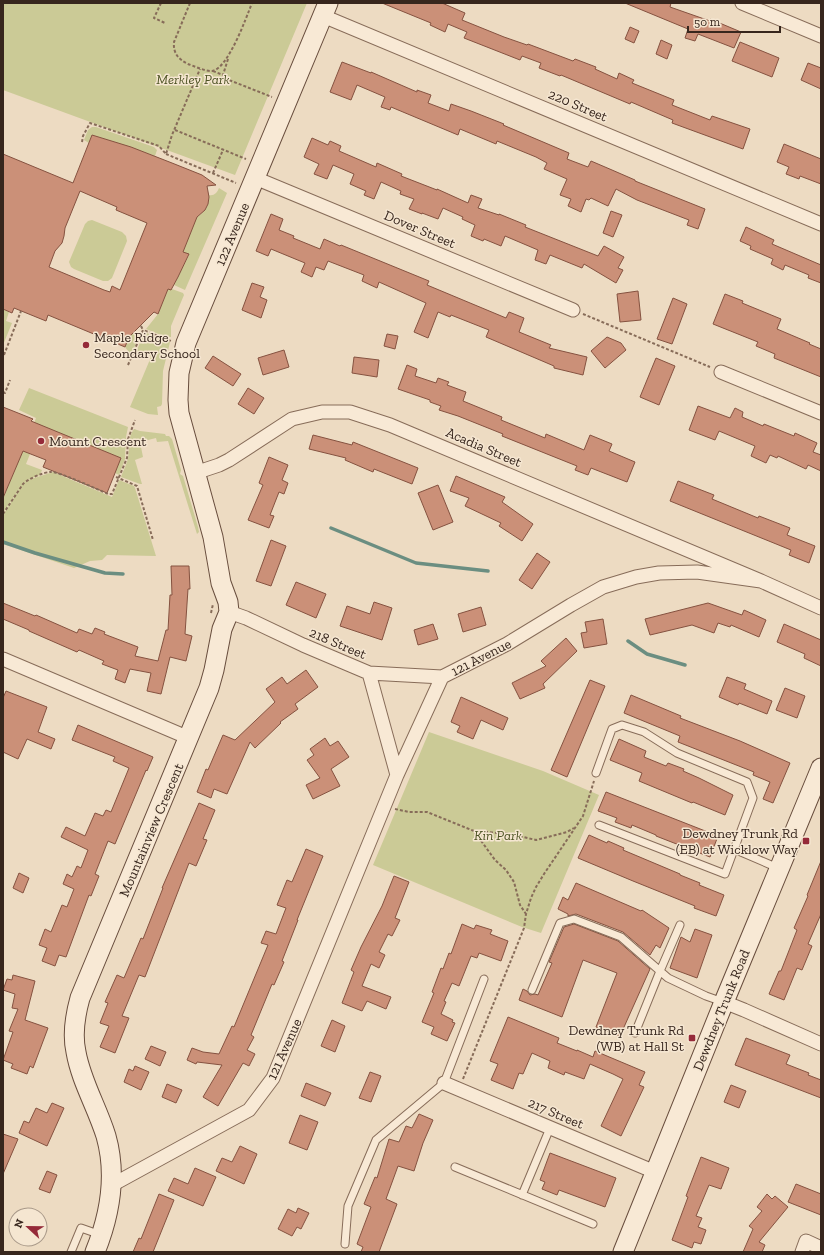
<svg xmlns="http://www.w3.org/2000/svg" width="824" height="1255" font-family="'Zilla Slab',serif">
<style>
.green{fill:#cbca96}
.lines{fill:none;stroke-linecap:round;stroke-linejoin:round}
.stream{stroke:#6b8e81;stroke-width:3.5}
.building{fill:#cb9078;stroke:#855240;fill-rule:evenodd}
.lane-casing{stroke:#876c59;stroke-width:9}
.street-casing{stroke:#876c59;stroke-width:15}
.secondary-casing{stroke:#684d3d;stroke-width:21}
.path{stroke:#876c59;stroke-width:2;stroke-dasharray:3 2;stroke-linecap:butt}
.lane{stroke:#f8e9d5;stroke-width:7}
.street{stroke:#f8e9d5;stroke-width:13}
.secondary{stroke:#f8e9d5;stroke-width:19}
.poi-dot{fill:#952a39;stroke:#f5e6d1;stroke-width:1.5}
.labels{text-anchor:middle;stroke-width:3;stroke-linejoin:round;paint-order:stroke}
.park-label{font-size:14px;font-style:italic;fill:#4d5324;stroke:#f5e6d1}
.street-label{font-size:14px;fill:#37261d;stroke:#f5e6d1}
.poi-label{font-size:14px;fill:#37261d;stroke:#f5e6d1;text-anchor:start}
</style>
<rect width="100%" height="100%" fill="#eddbc2"/>
<path class="green" d="M3 3H307L235 175 3 90Z
M92 127H96L154 147 157 150 155 156 92 135 89 143 84 140 88 130Z
M219 188 227 193 185 290 174 285 189 255 183 252 193 227H192L196 218 201 214 205 210 208 204 209 195C214 196 217 193 219 188Z
M92 220 122 232 126 236 127 241 112 278 108 281H103L74 269 71 267 69 262 85 224 88 221Z
M168 289 171 290 172 289 183 293 184 295 171 326V337H166L146 329 158 314Z
M3 309 9 312 6 321 12 323 3 345Z
M132 331 140 334 131 355 125 347Z
M144 332 170 342 163 371 162 404 161 406 157 407 158 415 148 414 130 407 151 357 149 355 136 353Z
M29 388 128 427 126 437 125 459 119 475 115 473 121 458 34 423 36 418 19 410Z
M134 429 140 431 165 434 166 436H169L172 439 181 470 180 474 183 476 198 527 199 532 197 534 168 441 157 442 156 438 140 442 143 457 135 460 142 484H140L121 477C123 471 127 464 128 458 130 448 127 438 134 429Z
M23 450 30 454 26 464 42 470 40 475 27 480 24 483 28 480 53 472 112 497 119 480 134 486 135 488 156 556 107 555 102 560 90 561 74 568 3 544V515L23 483 3 513V499Z
M429 732 543 771 599 795 541 933 522 927 373 865Z"/>
<g class="lines">
<path class="stream" d="M331 528 416 563 488 571
M3 542 35 553 105 573 123 574
M628 641 647 654 685 665"/>
</g>
<path class="building" d="M382 3H442L465 13 462 20 504 37 527 45 528 44 573 61 575 59 596 67 595 69 617 79 619 73 634 80 632 83 674 100 672 105 710 120 712 116 750 129 743 149 672 123 673 120 631 102 630 104 561 75 560 76 539 68 541 63 522 56 520 60 464 38 467 32 448 24 445 32 430 25 431 23Z
M625 3H671L670 7 710 21V19L741 32 734 48 698 34 695 41 685 38 688 29Z
M630 27 639 31 634 43 625 39Z
M661 40 672 45 667 59 656 54Z
M740 42 779 58 772 77 732 61Z
M342 62 371 73V72L417 92V90L431 95 428 103 449 111 451 104 471 111 504 124 503 125 569 153 567 159 588 167 591 161 612 170 635 180V181L705 209 698 229 687 225 689 220 637 200 616 189 608 206 591 198 589 200 586 199 581 212 568 206 571 199 560 195 567 179 544 169 547 163 536 157 497 141 496 144 460 129 458 135 391 107 390 110 381 107 385 97 357 85 351 100 330 92Z
M808 63 821 68V89L801 80Z
M92 135 131 147 172 163 202 175 216 185 207 186 209 197 208 204 205 210 197 217 183 252 189 254 178 277 171 290 168 289 158 314 154 312 129 337 125 347 48 315 46 321 14 308 12 313 3 309V154L73 183ZM80 191 117 207 116 210 147 223 120 290 112 286 110 292 104 290 49 267 55 251 62 243 64 236 65 228Z
M312 138 328 145 330 141 341 146 339 151 376 167 377 163 402 174 401 176 437 190V189L468 203 471 195 482 199 478 208 499 215V214L526 225 525 227 598 256 604 246 624 257 618 268 623 270 616 283 584 264 582 268 550 255 546 264 535 260 538 250 505 236 501 246 484 239 483 241 471 236 475 225 462 219 463 217 443 208 438 219 422 213V214L409 209 414 199 400 194 401 191 381 182 374 199 364 195 366 191 350 184 354 174 333 165 327 179 314 174 319 164 304 157Z
M784 144 821 159V184L800 176 799 179 786 174 789 167 777 162Z
M611 211 622 215 613 237 603 233Z
M271 214 283 219 279 230 294 236 293 238 320 249 324 239 340 246 341 245 429 281 427 285 506 318 509 312 524 318 519 332 551 345 549 348 587 357 583 375 554 368V366L486 337 489 330 451 315 450 317 438 312 428 338 414 332 426 303 379 282 377 288 362 281 364 275 328 261 324 270 316 267 312 277 301 272 305 263 271 249 268 256 256 251Z
M746 227 774 240 772 244 821 265V283L808 278 809 275 785 265 783 270 771 264 773 259 750 249 751 246 740 241Z
M252 283 264 287 260 297 267 300 261 318 242 310Z
M638 291 641 320 620 322 617 294Z
M725 294 743 301 742 303 781 319 777 329 810 343 809 344 821 349V377L774 358 775 354 756 346 758 342 713 324Z
M673 298 687 304 672 344 657 339Z
M387 334 398 336 395 349 384 346Z
M607 337 621 343 626 350 605 368 591 351Z
M284 350 289 367 263 375 258 358Z
M213 356 241 374 233 386 205 368Z
M354 357 379 360 377 377 352 373Z
M656 358 675 366 659 405 640 397Z
M407 365 417 369 415 376 436 383 438 378 449 382 447 385 466 392 463 401 502 417 501 420 545 438 546 434 584 450 590 435 612 444 609 451 635 462 627 482 591 468 588 475 575 470 577 466 502 436 503 434 458 416 439 410 441 406 430 402V400L398 389Z
M248 388 264 398 254 414 238 404Z
M698 406 730 418 735 408 743 412 742 417 763 426 764 424 794 436 795 433 817 443 813 452 821 455V471L808 465 806 469 778 456 777 458 770 455 766 463 751 456 755 446 719 431 715 440 689 430Z
M3 407 33 419 31 421 121 458 107 493 43 467 46 460 23 451 3 498Z
M313 435 352 445 353 442 418 468 412 484 374 469 373 472 345 460 346 458 309 449Z
M269 457 288 465 282 480 288 483 284 494 279 492 270 515 274 516 269 528 248 520 263 485 259 483Z
M456 476 505 497 502 502 533 524 522 541 499 526 501 523 465 506 469 498 450 491Z
M678 481 714 495 712 499 758 518 759 516 790 528 787 535 815 546 809 563 789 555 791 550 670 501Z
M438 485 453 522 433 530 418 493Z
M271 540 286 546 271 586 256 581Z
M537 553 550 562 532 589 519 580Z
M171 566H189L190 589H188L185 634 192 636 186 661 170 657 161 694 147 691 151 673 130 669 125 683 115 679 118 670 102 664 104 661 79 650 77 652 29 631V630L3 619V603L35 616 36 615 77 633 79 629 92 634 95 628 105 632 104 634 138 647 135 656 158 661 166 630H168L170 595H172Z
M296 582 326 594 316 618 286 605Z
M374 602 392 608 382 640 340 626 347 606 370 614Z
M708 603 742 615 744 610 766 620 759 637 731 625 730 627 718 623 714 633 692 625 650 635 645 619Z
M481 607 486 625 463 632 458 614Z
M603 619 607 644 584 648 581 633 587 632 585 622Z
M433 624 438 639 418 645 414 630Z
M784 624 821 640V666L804 658 805 654 777 642Z
M566 638 577 651 543 684 545 688 520 699 512 683 546 666 541 661Z
M306 670 318 687 295 704 298 709 280 722 281 723 255 748 250 742 227 794 214 789 211 798 197 792 206 769 208 770 223 735 235 740 275 702 266 689 282 677 287 684Z
M727 677 746 684 744 689 772 701 767 714 739 703 738 705 719 697Z
M590 680 605 686 567 777 551 770Z
M785 688 805 696 797 718 776 710Z
M6 691 47 707 38 732 55 739 51 749 27 739 18 759 3 752V698Z
M631 695 681 716 680 718 740 741 790 763 773 803 763 799 770 782 753 775 754 772 678 742 680 736 624 713Z
M461 697 508 718 503 730 481 720 473 739 457 732 460 726 451 722Z
M78 725 153 757 147 771 146 770 115 844 108 841 95 874 99 876 91 896 89 895 66 957 59 955 55 966 42 961 47 948 39 945 45 929 51 932 62 905 67 907 74 889 63 884 67 874 72 877 77 866 81 868 88 850 61 837 66 827 85 836 95 813 103 816 106 810 111 812 129 768 113 761 115 757 72 740Z
M325 738 330 746 338 741 349 757 331 769 340 786 313 799 306 785 320 778 307 760 314 755 310 749Z
M619 739 646 751 644 757 666 766 668 763 684 769 683 771 699 778 733 795 725 815 693 802 692 803 639 781 642 773 610 760Z
M606 792 718 836 710 857 656 836V835L632 825 631 828 615 822 617 818 598 811Z
M199 803 215 810 203 839 207 840 196 866 189 863 145 977 139 975 122 1016 129 1018 115 1053 100 1047 109 1026 100 1023 108 1003 105 1002 117 975 124 978 141 938 143 939 163 888H162Z
M589 835 607 843 608 841 624 848 623 850 680 874V875L700 883 699 885 724 895 716 916 694 908 695 906 633 881 578 858Z
M306 849 323 856 297 920H298L282 961 284 962 274 985 272 984 251 1035 254 1037 247 1050 255 1054 249 1066 243 1063 218 1106 203 1097 222 1065 197 1062 196 1064 187 1060 192 1048 203 1052 219 1054 232 1026 234 1027 268 945 261 943 266 931 276 934 286 908 277 905 287 880 292 882Z
M821 861V914L808 944 812 946 802 970 797 968 784 1000 769 994 779 971H781L797 930 794 928 808 896 807 895Z
M19 873 29 878 23 893 13 888Z
M394 876 409 882 395 918 400 920 392 936 388 934 379 952 385 955 379 968 371 964 362 986 391 997 386 1009 367 1001 362 1011 342 1003 354 972 351 970 361 947 382 906Z
M576 883 641 911 642 910 669 928 660 948 656 945 650 955 623 932 576 914 568 916V914L558 909 563 897 568 900Z
M462 924 474 929 476 925 492 930 490 934 508 941 501 961 479 953 477 958 471 956 459 986 452 983 444 1001 446 1002 441 1014 453 1020 452 1022 455 1023 447 1041 431 1034 434 1027 422 1022 434 993 432 992 441 968 443 969 449 953 451 954Z
M574 924 618 941 650 969 620 1036 596 1027 617 973 583 960 562 1017 519 1000 523 989 527 991 530 995 535 994 538 995 552 963 549 962 564 927Z
M695 929 712 935 697 978 670 968 681 937 690 942Z
M13 975 35 981 25 1020 48 1028 33 1068 30 1066 27 1074 11 1068 13 1064 3 1060 13 1032 9 1031 18 1009 12 1008 15 994 3 990 7 979 12 980Z
M508 1017 559 1038 557 1043 577 1051V1050L593 1057 595 1051 645 1072 639 1085 644 1087 621 1136 601 1126 623 1079 613 1074 590 1064 584 1079 565 1072 564 1075 548 1068 550 1061 532 1053 523 1074 519 1073 513 1089 491 1080 498 1064 490 1061Z
M332 1020 345 1026 335 1052 321 1046Z
M746 1038 790 1055 786 1064 809 1073 808 1075 821 1080V1098L735 1065Z
M151 1046 166 1052 160 1066 145 1059Z
M135 1066 149 1072 141 1090 124 1082 129 1069 133 1071Z
M370 1072 381 1076 371 1102 359 1098Z
M306 1083 331 1093 325 1106 301 1096Z
M167 1084 182 1090 176 1103 162 1097Z
M731 1085 746 1091 739 1108 724 1102Z
M52 1103 64 1108 47 1146 19 1133 24 1121 29 1123 36 1108 47 1113Z
M419 1114 433 1120 423 1143 414 1171 398 1166 386 1199 397 1204 379 1252H361L363 1247 357 1244 371 1207 364 1204 375 1177 377 1178 389 1139 399 1142 406 1126 412 1128Z
M300 1115 318 1122 307 1150 289 1143Z
M3 1134 18 1139 3 1174Z
M240 1146 257 1154 244 1184 216 1171 222 1158 232 1162Z
M550 1153 616 1178 605 1207 559 1190 557 1195 542 1189 545 1182 540 1180Z
M701 1157 729 1168 721 1189 709 1185 696 1216 702 1218 698 1227 706 1230 701 1244 694 1242 692 1248 672 1240 688 1197 686 1196Z
M195 1168 216 1177 203 1206 168 1191 174 1178 188 1184Z
M47 1171 57 1175 50 1193 39 1189Z
M796 1184 821 1194V1215L788 1202Z
M159 1194 174 1200 153 1252H133L139 1238 141 1239Z
M767 1194 772 1199 775 1196 788 1207 759 1242 765 1245 762 1252H743L753 1229 749 1226 762 1211 757 1207Z
M298 1208 309 1213 301 1229 297 1227 292 1236 278 1229 288 1209 296 1213Z"/>
<g class="lines">
<defs>
<path id="lane" d="M596 773 612 729 622 725 644 732 677 753 747 782 753 798 725 874 599 825
M734 849 778 868
M532 990 560 923 574 919 621 937 668 978 706 996 723 1002
M635 1033 660 971 680 925
M455 1167 593 1224
M522 1195 550 1128
M345 1244 348 1206 376 1140 444 1083 484 979
M71 1252 81 1228 101 1235"/>
<path id="street" d="M742 3 821 36
M323 16 821 224
M255 178 573 310
M721 372 821 413
M195 473 219 465 229 460 292 419 322 412H350L390 425 761 581 821 608
M229 612 246 618 303 645 369 673 442 677
M3 659 189 738
M369 673 397 775
M724 1002 744 1010 821 1044
M444 1083 655 1172
M112 1185 249 1110 273 1078 397 775 442 677 507 644 571 605 603 587 636 577 659 573 697 572 761 581
M802 1252 806 1241 821 1248"/>
<path id="secondary" d="M95 1252C110 1215 117 1175 106 1136 97 1107 81 1081 76 1052 72 1034 75 1016 80 998L209 688 214 670 222 629 229 612 228 602 221 583 213 537 179 413 178 400 179 373 186 343 328 3
M623 1252 724 1002 821 768"/>
</defs>
<use href="#lane" class="lane-casing"/>
<use href="#street" class="street-casing"/>
<use href="#secondary" class="secondary-casing"/>
<path class="path" d="M161 3 154 18 165 23
M190 3 174 42C173 53 178 59 188 64 194 66 204 71 212 71 228 69 246 18 252 3
M228 59 223 75 229 80 272 97
M213 71 223 75
M175 130 246 159
M82 142 83 136 90 123 159 146 166 154 172 135 200 69
M166 154 236 183
M213 173 223 150
M583 314 710 367
M141 326 143 330
M4 355 21 311
M128 365 143 330 171 341
M3 392 5 393 10 380
M116 477 137 486 153 540
M3 514 23 484C28 479 43 472 51 472 58 471 99 490 108 494H112L127 458 128 439 135 420
M211 613 213 604
M395 809 409 812H427L474 831 495 860 506 870 514 882 520 905 526 914
M475 831 510 834 536 840 567 832 574 828
M463 1079 524 928 526 914 531 898 536 887 544 874 583 816 594 781"/>
<use href="#lane" class="lane"/>
<use href="#street" class="street"/>
<use href="#secondary" class="secondary"/>
</g>
<g class="poi-dot">
<circle cx="86" cy="345" r="4"/>
<circle cx="41" cy="441" r="4"/>
<rect x="802" y="837" width="8" height="8" rx="2"/>
<rect x="688" y="1034" width="8" height="8" rx="2"/>
</g>
<g class="labels">
<g class="park-label">
<text x="193" y="84">Merkley Park</text>
<text x="498" y="840">Kin Park</text>
</g>
<g class="street-label">
<text transform="translate(578 105) rotate(23)" y="5">220 Street</text>
<text transform="translate(420 229) rotate(23)" y="5">Dover Street</text>
<text transform="translate(232 234) rotate(-67)" y="5">122 Avenue</text>
<text transform="translate(484 447) rotate(23)" y="5">Acadia Street</text>
<text transform="translate(338 643) rotate(23)" y="5">218 Street</text>
<text transform="translate(481 657) rotate(-27)" y="5">121 Avenue</text>
<text transform="translate(151 830) rotate(-67)" y="5">Mountainview Crescent</text>
<text transform="translate(721 1010) rotate(-68)" y="5">Dewdney Trunk Road</text>
<text transform="translate(284 1049) rotate(-66)" y="5">121 Avenue</text>
<text transform="translate(556 1113) rotate(23)" y="5">217 Street</text>
</g>
<g class="poi-label">
<text x="94" y="342">Maple Ridge<tspan x="94" dy="16">Secondary School</tspan></text>
<text x="49" y="446">Mount Crescent</text>
<text x="798" y="838" text-anchor="end">Dewdney Trunk Rd<tspan x="798" dy="16">(EB) at Wicklow Way</tspan></text>
<text x="684" y="1035" text-anchor="end">Dewdney Trunk Rd<tspan x="684" dy="16">(WB) at Hall St</tspan></text>
</g>
</g>
<rect width="824" height="1255" fill="none" stroke="#37261d" stroke-width="8"/>
<g transform="translate(28 1227) rotate(292)"><circle r="19" fill="#f5e6d1" stroke="#a99989"/>
<path d="M0-3L7 15L0 10L-7 15Z" fill="#952a39"/>
<text y="-6" font-size="11" font-weight="bold" text-anchor="middle" fill="#37261d">N</text>
</g>
<path d="M688 26v6h92v-6" fill="none" stroke="#37261d" stroke-width="2"/>
<text x="694" y="26" font-size="12" fill="#37261d" stroke="#f5e6d1" stroke-width="3" paint-order="stroke">50 m</text>
</svg>
